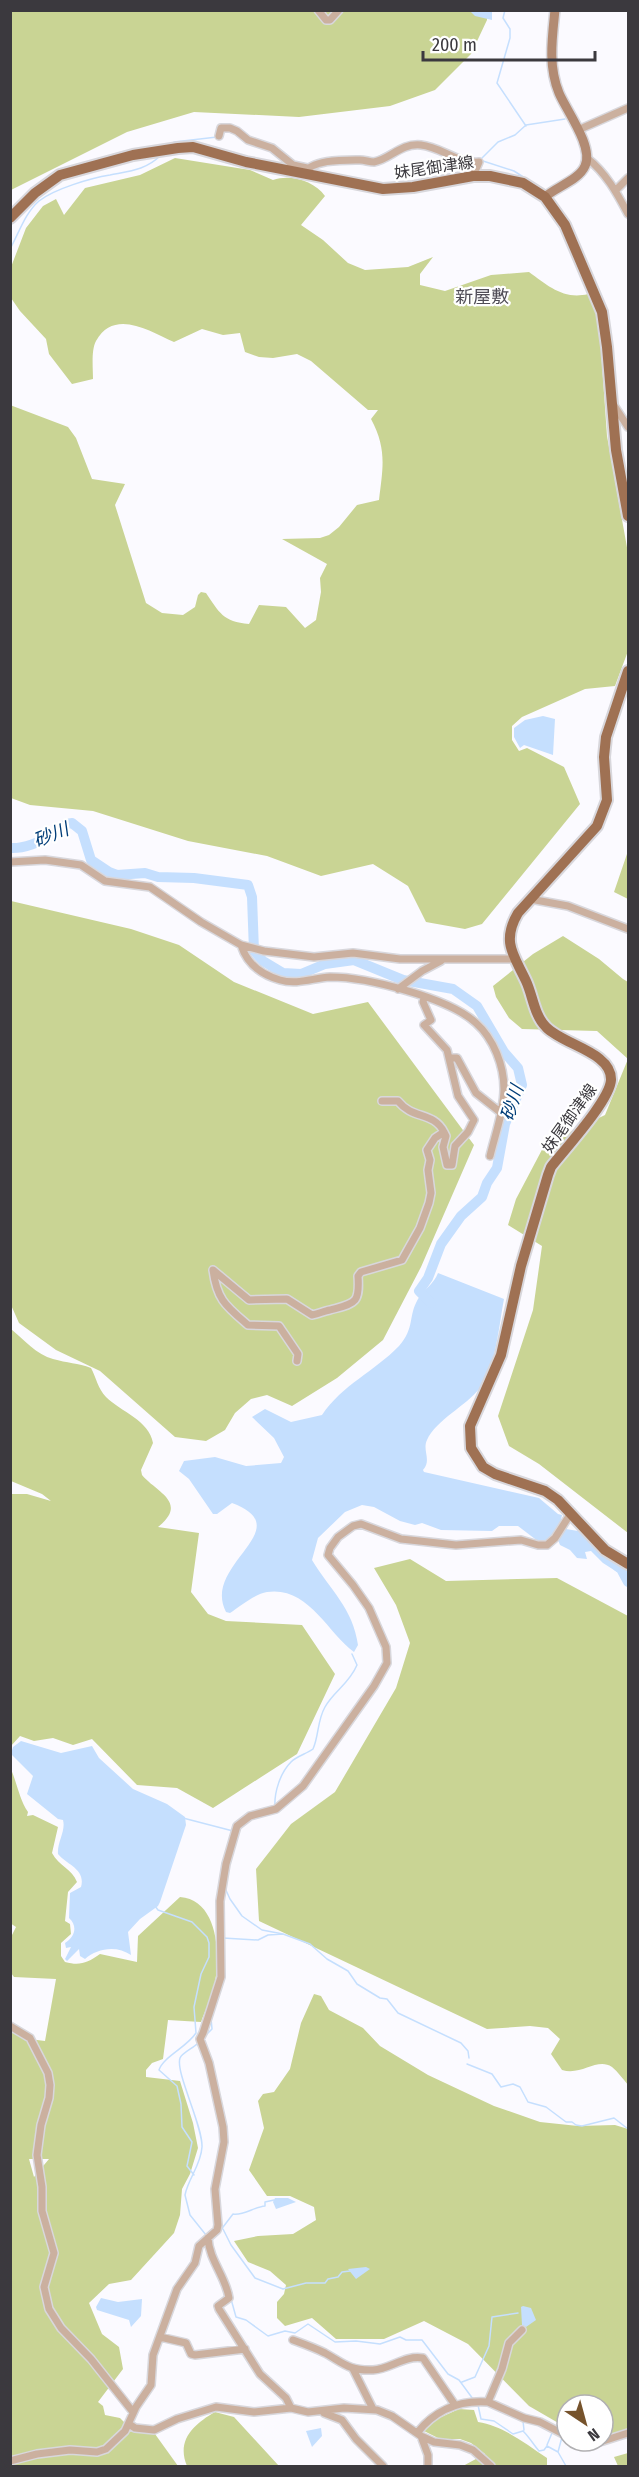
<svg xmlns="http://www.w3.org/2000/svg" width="639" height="2477" font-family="'Fira Sans Condensed','Noto Sans JP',sans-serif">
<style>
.green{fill:#c9d494;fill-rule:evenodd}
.water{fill:#c5dffe}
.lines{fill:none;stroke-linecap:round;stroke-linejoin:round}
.stream{stroke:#c5dffe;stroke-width:1.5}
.river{stroke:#c5dffe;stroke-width:10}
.street-casing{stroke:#d8d7dc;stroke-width:10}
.secondary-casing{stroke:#d8d7dc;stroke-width:12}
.primary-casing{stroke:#d8d7dc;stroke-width:14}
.street{stroke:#cbb09f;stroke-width:7}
.secondary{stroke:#b28b73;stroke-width:9}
.primary{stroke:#9f7153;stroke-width:10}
.labels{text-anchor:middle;stroke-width:4.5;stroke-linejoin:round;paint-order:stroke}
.street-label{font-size:16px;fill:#3b393e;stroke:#fff}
.neighbourhood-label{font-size:18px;fill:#504d57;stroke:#fff}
.water-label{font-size:18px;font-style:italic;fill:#003d78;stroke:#fff}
</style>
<rect width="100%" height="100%" fill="#fbfaff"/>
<path class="green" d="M11 11H487V20L471 54 435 90 390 106 299 117 194 112 127 132 11 190Z
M175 158 250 170 273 180C291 174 314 181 325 196L301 225 323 240 348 263 365 270 408 267 433 257 420 274V285L445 291 491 275 529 272C548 286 564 300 588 294L599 321 607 436 628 553V651L615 686 585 689 522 717 512 726V740L519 751 527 748 564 767 580 804 482 924 465 929 426 922 408 886 373 864 321 876 267 856 188 841 93 811 30 805 11 798 10 405 68 427 76 438 92 479 125 484 115 505 146 603 162 613 183 615 195 607 198 595 201 592 206 593C219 612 223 622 249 624L259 605 286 607 305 628 316 620 321 592 320 578 327 564 282 539 320 538 329 535 339 527 357 505 379 500C383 467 387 449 371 419L378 410H368L311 361 297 354 273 358 259 357 245 352 240 333 223 335 202 329 174 342C150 331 114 308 96 341 91 350 93 368 93 379L72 384 49 354 46 339 20 311 11 298V267L26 228 43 206 56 199 64 215 85 188 140 175Z
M628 851V899L614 892Z
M11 901 131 929 179 945 234 982 313 1014 368 1002 474 1145 421 1267 383 1340 337 1378 292 1406 267 1395 251 1399 235 1413 225 1430 206 1441 175 1437 100 1371 56 1350 19 1323 11 1305Z
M563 936 599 959 623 979 628 982V1533L539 1464 509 1446 498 1416 533 1310 542 1246 508 1225 516 1199 545 1144 605 1115 628 1059 597 1031 522 1029 509 1018 496 997 493 986 533 954Z
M11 1329C23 1339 37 1355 53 1359 67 1363 78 1363 91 1368 96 1377 98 1389 106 1397 121 1412 149 1420 153 1443L141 1470 142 1475C156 1492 189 1502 158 1527L199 1533 191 1592 208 1614 226 1621 302 1625 335 1674 297 1754 213 1808 177 1788 137 1785 92 1739 73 1745 53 1738 34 1741 20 1736 11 1746V1494H27L51 1501 42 1494 11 1481Z
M410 1559 446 1581 557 1578 628 1616V2085C623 2079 618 2072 612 2067 597 2057 582 2076 562 2070L551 2054 560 2039 548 2028 530 2026 487 2029 259 1921 256 1869 291 1824 335 1792 396 1688 410 1643 396 1605 374 1568Z
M10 1767C17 1782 19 1799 28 1812L27 1816 33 1815 58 1827 52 1853C59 1866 72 1869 77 1882L68 1892 65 1921 70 1924 71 1934 61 1943V1956L65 1962C80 1966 87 1963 100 1954L137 1962 138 1936 180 1897C219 1900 221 1957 214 1987 211 1999 205 2011 201 2022L168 2020 163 2059 152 2063 146 2070V2077L180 2081 193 2123 198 2148 190 2174 182 2189 180 2215 174 2233 131 2280 109 2284 89 2303 102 2334 119 2347 123 2369 98 2402 103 2406 105 2415 120 2418 133 2431 155 2434 178 2466H11V2029L29 2039 45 2041 56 1979 14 1977 11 1973V1937L16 1927 10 1923ZM29 2159H49L34 2177Z
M314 1994 321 1996 329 2010 363 2028 380 2046 428 2075 494 2106 540 2122 578 2126 615 2125 628 2129V2431L603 2438V2405H567V2428L529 2406 468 2344 424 2321 384 2339H336L312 2318 285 2326 277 2318V2302L284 2294 286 2285 270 2271 248 2262 234 2241 258 2236 293 2234 316 2220 314 2207 290 2196H267L249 2170 264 2128 258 2101 263 2094 274 2092 290 2069 301 2023Z
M459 2409 474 2410 478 2422C504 2426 526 2444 547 2458V2466H463L485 2454 471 2443 460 2439H440L424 2431 428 2423Z
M215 2412 234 2417 279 2466H187C176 2440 194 2424 215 2412Z
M628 2453V2466H618L614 2457Z"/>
<path class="water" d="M470 11H492V20L475 16Z
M543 716 555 719 553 755 524 745 520 748 514 737V728L525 720Z
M438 1273 504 1299C499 1324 496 1368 480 1388 466 1406 436 1420 427 1440 422 1451 432 1460 423 1470L424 1472 539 1498 558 1514 562 1515 560 1525 566 1529 578 1531 600 1551 625 1568 628 1579 603 1563 591 1551 585 1552 587 1559 577 1558 570 1550 560 1545 558 1540 561 1535 556 1532 547 1541 539 1542 518 1526H499L492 1531 441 1530 422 1523 415 1525 400 1521 374 1507 362 1505 345 1512 318 1538 312 1560C330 1590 353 1608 358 1645L354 1652C327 1632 308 1586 267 1592 255 1594 240 1606 230 1613L226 1612C201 1564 301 1529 232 1503L217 1514H213L189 1479 179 1471 184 1461 215 1457 246 1466 281 1463 284 1457 274 1438 252 1417 265 1409 291 1422 322 1415C342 1385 375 1371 399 1346 415 1328 408 1316 418 1299 424 1289 434 1284 438 1273Z
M21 1741 61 1753 92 1746 99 1758 133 1789 167 1804 185 1817 186 1825 160 1902 158 1906 140 1919 128 1932 131 1955C117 1945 97 1948 85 1959L80 1956 79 1949 67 1961 65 1959 71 1947 66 1948 65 1943C75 1937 78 1926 69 1918L70 1893 81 1887C86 1869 67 1865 58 1854 57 1842 66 1831 63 1820L58 1819 27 1794 33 1776 11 1754 13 1747Z
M275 2198H288L296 2202 276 2209 273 2202Z
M366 2267 370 2269 356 2279 348 2269Z
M101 2298 118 2302 142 2299 141 2316 131 2327 129 2320 97 2310 96 2307Z
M523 2306 531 2308 536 2320 526 2327 522 2325 521 2307Z
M321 2428 322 2436 312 2447 306 2431Z"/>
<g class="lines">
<path class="stream" d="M505 10 503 18 510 29V38L497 83 526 126
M174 142 217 137
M376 158 398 147
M482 158 498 142 515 135 526 125 565 119
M480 160 514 171 528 180
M10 249C19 233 25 213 39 201 54 189 91 178 110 175 130 171 146 170 161 155
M275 1807C274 1793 280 1773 291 1762 297 1756 306 1754 313 1749 319 1736 317 1721 325 1707 334 1691 349 1684 357 1665L352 1654
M183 1818 233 1831
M225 1888 230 1899 242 1916 262 1930 283 1934
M155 1906 158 1910 192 1922 207 1937 209 1943V1957L201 1974 194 2007 196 2033C187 2047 163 2057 159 2070L177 2086 181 2104 182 2127 192 2142 187 2166 194 2175
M223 1938 258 1940 268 1935 283 1934 310 1944 327 1959 348 1971 357 1984 380 1998 387 1999 398 2013 461 2043 468 2051 469 2058
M224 1952V1977
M214 2008 221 1987
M206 2035 212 2029 211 2018
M197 2044C193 2048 182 2053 180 2058 175 2072 203 2126 202 2147 201 2165 188 2179 185 2195L190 2215 206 2235
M467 2064 492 2074 501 2087 513 2084 520 2087 528 2102 546 2107 566 2122H572L576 2125 582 2126 614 2118 628 2129
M223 2229 231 2245 255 2278 283 2289 306 2283H325L328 2279 338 2277 342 2272 350 2271
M220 2231 233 2214C243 2216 254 2207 265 2206V2202L274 2200
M231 2299 236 2317 246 2320 268 2336 285 2331 295 2333 308 2324 335 2342 356 2341 380 2344 400 2337 406 2340H422L448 2374 459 2380 473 2399
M462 2382 475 2377 489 2346 492 2317 518 2313
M478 2405 481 2419 494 2421 513 2434 523 2431C530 2438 533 2444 539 2451L544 2450 547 2446 558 2452 566 2466
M523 2421 524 2430
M547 2445 552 2433
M558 2452 562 2437"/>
<path class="river" d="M10 848C23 849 41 842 52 835 59 830 63 823 72 823L82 831 91 860 109 872 117 875 145 873 158 877 194 878 248 885 252 897 254 951 263 961 283 973 301 974 325 964 354 960 403 980 453 989 477 1006 504 1052 518 1068 522 1085 505 1124 497 1168 487 1183 482 1197 461 1216 441 1244 428 1278 419 1291 431 1303
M617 1566 621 1569 628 1582"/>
<defs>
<path id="street" d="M318 10 326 20H330L339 10
M578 130 628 108
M219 136 221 128H230L237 131 248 140 272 148 293 165 307 168
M587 158C606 173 617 193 628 214
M303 174C312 159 344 160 360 160 365 160 369 162 374 162 391 159 400 143 421 145 441 147 459 164 479 162L473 176
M616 190 628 178
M613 404 628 427
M10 862 45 860 81 865 105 881 150 887 201 922 241 945 264 951 314 957 353 953 400 959H513
M530 899 568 906 628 929
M241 945C247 964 262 975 280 980 297 985 313 978 330 977 367 977 449 998 476 1023 494 1039 504 1066 504 1089 504 1111 495 1135 490 1156
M398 989 422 971 441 961
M449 1058H457L476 1093 500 1112
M382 1101H398C413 1120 433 1111 444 1132
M297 1361 298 1354 279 1326 248 1325C226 1306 217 1300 213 1270L249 1300 287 1299 312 1315C318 1314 324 1311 330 1310 355 1303 360 1304 358 1276L361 1272 402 1260 420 1228 429 1203 431 1193 428 1170 430 1160 427 1150 435 1138 444 1132 446 1136 443 1147 447 1165H452L455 1146 468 1132 474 1120 458 1096 447 1050 424 1025 431 1020 423 1002 424 998
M10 2026 30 2038 48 2073 50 2085 49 2098 41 2125 37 2155 42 2187V2211L54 2253 44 2287 49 2309 61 2328 91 2359 133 2412
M208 2238C209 2260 226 2277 229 2298L218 2306 219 2309 260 2374 286 2398 291 2408
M160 2337 186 2343 191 2354 195 2355 245 2349
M293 2340C304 2344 315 2348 325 2353 343 2363 349 2371 373 2370 391 2369 404 2355 423 2358L455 2405
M353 2369 373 2409
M488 2402 524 2418 540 2422 567 2436
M324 2413 342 2420 356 2439 383 2466
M129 2424 135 2428 154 2430 177 2419 216 2407 254 2412 291 2408 308 2412 344 2408 377 2410 392 2416 421 2436 434 2442 460 2445 473 2450 491 2466
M417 2433C435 2410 460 2400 488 2402L502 2369 509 2343 522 2330
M421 2436 428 2455V2466
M580 2441 587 2444 603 2441
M603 2441 628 2433
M10 2461 37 2454 70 2450 97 2452 106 2449 125 2431 136 2407 151 2385 153 2355 177 2289 195 2263 199 2246 217 2230 218 2225 215 2189 224 2142 223 2127 209 2063 200 2039 203 2033 221 1977 220 1901 226 1864 237 1826 250 1816 276 1809 303 1786 374 1686 387 1663 386 1647 369 1608 353 1585 328 1555 330 1548 338 1537 353 1526 361 1524 401 1539 456 1545 521 1540 538 1545H547L555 1538 571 1513"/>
<path id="secondary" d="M545 197C556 187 579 180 585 166 594 147 566 110 559 93 548 66 552 39 555 10"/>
<path id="primary" d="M10 218 35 193 60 175 133 155 178 148 193 147 246 162 383 189 413 187 473 176H490L523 183 545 197 565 225 602 312 607 347 616 450 628 516
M628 671 606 737 604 757 607 800 597 826 518 913C501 942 514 955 526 981 533 996 534 1015 546 1027 563 1045 612 1052 611 1080 610 1100 565 1149 551 1167L548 1175 521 1266 501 1355 470 1426 471 1448 483 1467 495 1474 545 1491 558 1500 605 1550 628 1564"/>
</defs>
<use href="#street" class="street-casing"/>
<use href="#secondary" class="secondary-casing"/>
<use href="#primary" class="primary-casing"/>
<use href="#street" class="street"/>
<use href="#secondary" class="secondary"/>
<use href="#primary" class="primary"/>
</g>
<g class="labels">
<g class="street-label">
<text transform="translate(434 167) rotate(-8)" y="6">妹尾御津線</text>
<text transform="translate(569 1118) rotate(-54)" y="6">妹尾御津線</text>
</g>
<g class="neighbourhood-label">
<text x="482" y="303">新屋敷</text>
</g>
<g class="water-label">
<text transform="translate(51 835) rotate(-22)" y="6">砂川</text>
<text transform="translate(512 1103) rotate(-72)" y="6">砂川</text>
</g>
</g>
<rect width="639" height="2477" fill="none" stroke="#3b393e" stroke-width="24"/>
<g transform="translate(585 2423) rotate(144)"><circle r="28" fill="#ffffff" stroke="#b1b0b2" stroke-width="1.5"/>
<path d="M0-4.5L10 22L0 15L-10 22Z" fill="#76532c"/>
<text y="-9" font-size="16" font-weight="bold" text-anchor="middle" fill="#3b393e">N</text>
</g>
<path d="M423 51v9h172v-9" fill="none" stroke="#3b393e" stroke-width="3"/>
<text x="432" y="51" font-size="18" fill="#3b393e" stroke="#ffffff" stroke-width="4.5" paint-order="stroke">200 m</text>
</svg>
